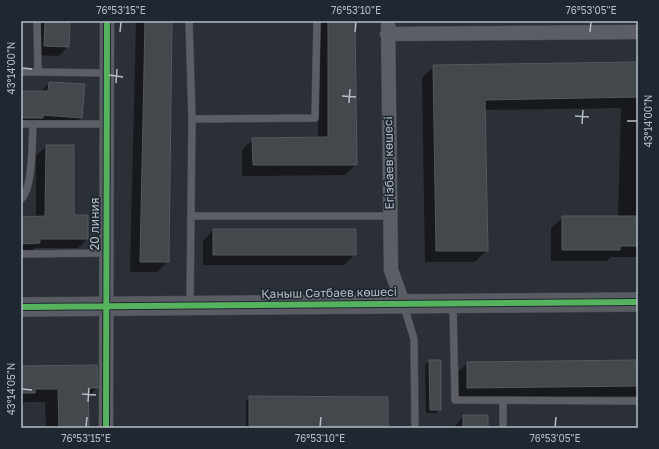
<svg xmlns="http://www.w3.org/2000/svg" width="659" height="449" font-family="'Golos Text',sans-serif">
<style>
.shadow{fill:#0007}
.building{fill:#43484d;stroke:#53585e}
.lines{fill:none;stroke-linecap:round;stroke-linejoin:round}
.service-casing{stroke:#474b4f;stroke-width:8}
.minor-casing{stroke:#474b4f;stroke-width:15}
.secondary-casing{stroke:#474b4f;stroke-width:20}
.service{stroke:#5b5f65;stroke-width:7}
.minor{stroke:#5b5f65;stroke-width:14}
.secondary{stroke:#595d63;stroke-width:19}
.cycleway-casing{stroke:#1f2731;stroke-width:8}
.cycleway{stroke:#56b35d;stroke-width:6}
.ticks{fill:none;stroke:#b6bdc7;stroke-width:1.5}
.labels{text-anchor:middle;stroke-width:3.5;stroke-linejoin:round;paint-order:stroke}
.street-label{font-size:12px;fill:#b6bdc7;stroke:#1f2731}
.neatline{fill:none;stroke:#b6bdc7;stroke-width:1.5}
.ticks-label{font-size:10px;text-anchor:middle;fill:#b6bdc7}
</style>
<rect width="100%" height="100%" fill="#2b3036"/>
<path class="shadow" d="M36 21H69L68 46 59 56 35 55Z
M136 21H171L168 262 157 272H130Z
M318 21H354L356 164 345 175 242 176V150L253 139 318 138Z
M638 63V257H611L607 261H551V228L563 217H618L621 108 484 110 487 250 475 262H425L422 78 434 66Z
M49 83 83 85 81 118 72 127H21V92H40Z
M46 146 73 216 87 239 78 248H34L30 253H21V217H36V156Z
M213 230 355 254 344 265H203V241Z
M429 361 440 409 436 413H426L425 365Z
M638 361V396L457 398 456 374 467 363Z
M21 366 97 388 87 397 88 428H46L45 402H25L21 406Z
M250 397 387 398V426L385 428H246V401Z
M464 416 487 428H453Z"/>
<path class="building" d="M45 21H70L69 47 44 46Z
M145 21H172L169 262H140Z
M328 21H355L357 165H253L252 138 328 137Z
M638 62V97L485 100 488 251H436L433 65Z
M49 82 85 84 82 118 43 115V118H21V91H48Z
M46 145H74V215H88V239H40V243L21 244V217L45 216Z
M562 216H638V246H620V250H562Z
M213 229H356V255H213Z
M429 360H441V410H430Z
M638 360V386L467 388V362Z
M97 365 98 388H88L89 428H59L58 389H35V393H21V366Z
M249 396 388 397V426H328V428H315L249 426Z
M463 415H488V428H463Z"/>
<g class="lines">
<defs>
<path id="service" d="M37 21 38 72 106 73
M189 21 192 119 190 305
M21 72H38
M192 119 315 118 317 21
M21 124H106
M21 199C33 190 32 140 33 124
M191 216H390
M21 254 106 253
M453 305 455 400 638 401
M404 306 414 339 415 428
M503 400V428"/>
<path id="minor" d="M388 21 391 270 403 303
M387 34 638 32
M106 428 107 21"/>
<path id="secondary" d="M21 307 638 302"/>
</defs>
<use href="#service" class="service-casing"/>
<use href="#minor" class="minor-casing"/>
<use href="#secondary" class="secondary-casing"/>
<use href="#service" class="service"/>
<use href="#minor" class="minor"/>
<use href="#secondary" class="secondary"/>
<defs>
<path id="cycleway" d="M21 307 638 302
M106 428 107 21"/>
</defs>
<use href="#cycleway" class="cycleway-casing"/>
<use href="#cycleway" class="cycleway"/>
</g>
<path class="ticks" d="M120 32 121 22M355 32 356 22M590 32 591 22M22 68 32 69M109 75 123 77M116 83 117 69M342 96 356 97M349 103 350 89M575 116 589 117M627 121H637M582 124 583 110M22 389 32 390M82 394 96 395M88 402 89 388M86 427 87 417M320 427 321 417M555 427 556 417"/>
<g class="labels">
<g class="street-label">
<text transform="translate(389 163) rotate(-91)" y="4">Егізбаев көшесі</text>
<text transform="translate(95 224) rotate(-90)" y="4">20 линия</text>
<text transform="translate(329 293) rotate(-1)" y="4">Қаныш Сәтбаев көшесі</text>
</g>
</g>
<rect width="659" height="449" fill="none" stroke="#1f2731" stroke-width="44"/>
<rect x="22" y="22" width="615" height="405" class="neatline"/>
<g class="ticks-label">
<text x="121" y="14">76°53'15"E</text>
<text x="356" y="14">76°53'10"E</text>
<text x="591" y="14">76°53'05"E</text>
<text transform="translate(11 68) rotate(-90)" y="4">43°14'00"N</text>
<text transform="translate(648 121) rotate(-90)" y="4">43°14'00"N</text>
<text transform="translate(11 389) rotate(-90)" y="4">43°14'05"N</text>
<text x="86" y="442">76°53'15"E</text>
<text x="320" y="442">76°53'10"E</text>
<text x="555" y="442">76°53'05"E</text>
</g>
</svg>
